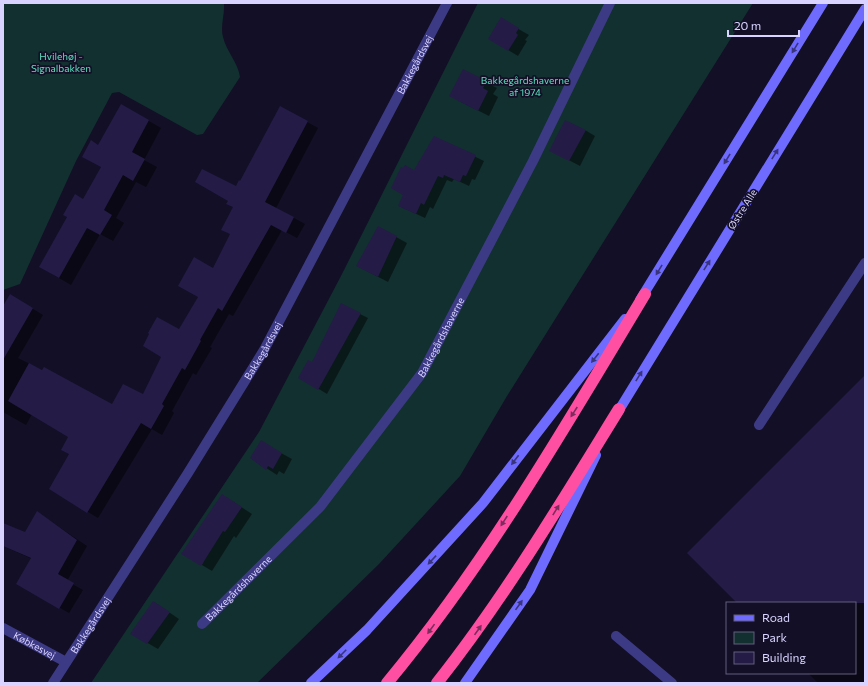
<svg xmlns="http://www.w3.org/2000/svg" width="868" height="686" font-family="Commissioner,sans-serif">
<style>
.green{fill:#12302f}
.shadow{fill:#0007}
.building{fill:#241b47}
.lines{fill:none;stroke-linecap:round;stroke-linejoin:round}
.lane{stroke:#3d3a85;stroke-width:10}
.street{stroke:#3d3a85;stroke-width:10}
.secondary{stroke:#6f6bff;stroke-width:10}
.highway{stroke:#ff4fa3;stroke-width:12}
.oneway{fill:#38347d}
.oneway2{fill:#7d2c5e}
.labels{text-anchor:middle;stroke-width:3.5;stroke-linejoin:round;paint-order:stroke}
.park-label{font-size:10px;fill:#5fe0c0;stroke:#130f26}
.street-label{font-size:10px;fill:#d9d4ff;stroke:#130f26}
</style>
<rect width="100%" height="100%" fill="#130f26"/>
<path class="green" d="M3 3H224C225 15 220 26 223 37 226 51 238 62 240 77L203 134 197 135 119 92 112 93 76 161 20 284 3 290Z
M478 3H753L507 396 460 476 379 564 257 683H91L259 432 341 276Z"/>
<path class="shadow" d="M501 19 529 35 525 40 527 41 518 56 508 50Z
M463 71 497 88 493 94 498 97 489 116 461 102Z
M121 105 161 128 144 160 157 167 146 187 136 182 116 218 124 223 113 241 100 234 71 285 40 267 84 200 102 167 99 146Z
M280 107 318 128 276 208 305 224 297 238 282 230 233 316 229 314 210 347 212 348 196 375 193 373 172 411 174 413 162 435 152 429 98 518 50 489 70 454V436L32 414 26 425 3 412V308L10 295 43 315 18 358 112 405 143 396 199 296 231 234 237 187 241 183Z
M585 130 595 136 580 166 561 156Z
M435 137 484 161 475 180 472 179 469 186 454 179 452 182 447 180 433 209 430 207 425 218 399 206 415 171Z
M378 227 407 243 388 282 357 266Z
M360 314 368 318 327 394 299 377Z
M865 376V683H818L808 673H855V603H738Z
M261 442 292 459 284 474 279 471 277 475 251 458Z
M232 501 252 514 236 538 234 536 212 571 202 565Z
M37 512 87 546 67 581 83 590 69 613 18 584 32 559 3 546V525L25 534Z
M154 602 179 619 158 649 132 634Z"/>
<path class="building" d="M501 17 519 28 516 33 518 35 508 51 488 39Z
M463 69 487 81 483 88 488 91 478 111 449 96Z
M121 104 149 120 132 152 145 159 133 181 123 175 104 210 112 215 100 235 87 228 59 278 39 267 67 217 63 215 75 194 83 199 101 167 82 157 91 140 98 145Z
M280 106 308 121 265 202 294 217 286 233 271 225 222 311 218 308 200 340 201 341 185 370 182 368 162 404 164 406 151 429 141 423 87 513 49 489 69 454 61 450 68 437 8 401 29 363 42 370 44 367 112 404 123 384 143 394 161 357 143 346 149 334 148 333 157 317 179 329 198 297 178 286 194 257 213 268 230 234 221 230 233 207 226 204 228 201 195 182 202 169 236 186 239 180 240 181Z
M565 120 586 130 569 161 549 151Z
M434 136 476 155 466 176 463 175 460 182 444 175 443 178 438 176 424 205 421 203 416 214 398 206 403 195 391 188 401 167 403 168 405 165 414 170Z
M378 226 397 236 378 277 356 266Z
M10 294 33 308 3 360V306Z
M341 303 361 313 318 390 298 378 308 360 312 362Z
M865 375V603H737L687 553Z
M261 440 282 453 273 469 268 466 266 470 250 458Z
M222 494 242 507 225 532 223 531 201 566 181 554Z
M37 511 77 540 58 574 74 583 59 609 16 584 31 558 3 546V523L25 532Z
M153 601 170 612 147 644 130 634Z"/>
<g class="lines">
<g class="lane">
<path d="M759 425 865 263"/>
<path id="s1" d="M202 624 320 507 422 373 533 161 610 3"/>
<path d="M616 636 672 683"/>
</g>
<g class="street">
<path id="s2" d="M3 628 66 662"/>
<path id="s3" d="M53 683 188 473 264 350 447 3"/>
</g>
<path class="secondary" d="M640 300 823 3
M616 415 865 9
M311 683 367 630 483 503 625 319
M465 683 530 590 596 455"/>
<path class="highway" d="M387 683C486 564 565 427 645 294
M437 683C505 597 561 503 619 409"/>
</g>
<defs><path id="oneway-solid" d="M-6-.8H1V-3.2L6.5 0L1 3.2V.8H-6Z"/></defs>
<g class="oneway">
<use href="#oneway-solid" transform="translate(795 48) rotate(121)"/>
<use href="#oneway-solid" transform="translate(775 154) rotate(-58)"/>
<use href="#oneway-solid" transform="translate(727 159) rotate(121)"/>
<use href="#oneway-solid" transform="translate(707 265) rotate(-58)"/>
<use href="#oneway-solid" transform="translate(659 270) rotate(121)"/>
<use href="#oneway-solid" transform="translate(595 358) rotate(128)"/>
<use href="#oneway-solid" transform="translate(639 376) rotate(-58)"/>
<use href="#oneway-solid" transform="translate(515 460) rotate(127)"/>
<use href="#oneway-solid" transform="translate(432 560) rotate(133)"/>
<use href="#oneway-solid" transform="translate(519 605) rotate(-55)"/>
<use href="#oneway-solid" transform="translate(342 654) rotate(135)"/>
</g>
<g class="oneway2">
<use href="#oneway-solid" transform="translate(574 412) rotate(123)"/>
<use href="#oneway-solid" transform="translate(556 510) rotate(-58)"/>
<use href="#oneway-solid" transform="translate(504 521) rotate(123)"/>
<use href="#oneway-solid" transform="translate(431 629) rotate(126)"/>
<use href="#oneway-solid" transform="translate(478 630) rotate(-55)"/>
</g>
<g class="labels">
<g class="park-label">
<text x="61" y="60">Hvilehøj -<tspan x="61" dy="12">Signalbakken</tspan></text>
<text x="525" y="84">Bakkegårdshaverne<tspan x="525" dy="12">af 1974</tspan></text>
</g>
<g class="street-label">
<text dy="4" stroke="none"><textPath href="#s3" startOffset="717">Bakkegårdsvej</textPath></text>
<text transform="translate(742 209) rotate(-58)" y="4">Østre Alle</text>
<text dy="4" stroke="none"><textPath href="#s1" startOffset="375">Bakkegårdshaverne</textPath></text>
<text dy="4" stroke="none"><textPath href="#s3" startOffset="393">Bakkegårdsvej</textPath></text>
<text dy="4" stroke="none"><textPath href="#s1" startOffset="51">Bakkegårdshaverne</textPath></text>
<text dy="4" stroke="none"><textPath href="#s3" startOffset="69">Bakkegårdsvej</textPath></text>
<text dy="4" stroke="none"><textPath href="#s2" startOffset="36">Købkesvej</textPath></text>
</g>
</g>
<rect width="868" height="686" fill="none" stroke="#d9d4ff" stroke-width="8"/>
<rect x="726" y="602" width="130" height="72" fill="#130f26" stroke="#625e7d"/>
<rect x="734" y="615" width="20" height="6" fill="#6f6bff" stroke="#625e7d"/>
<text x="762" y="622" font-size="12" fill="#d9d4ff">Road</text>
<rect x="734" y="632" width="20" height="12" fill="#12302f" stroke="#625e7d"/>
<text x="762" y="642" font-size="12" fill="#d9d4ff">Park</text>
<rect x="734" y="652" width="20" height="12" fill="#241b47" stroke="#625e7d"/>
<text x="762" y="662" font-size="12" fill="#d9d4ff">Building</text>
<path d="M728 30v6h71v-6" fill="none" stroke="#d9d4ff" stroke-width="2"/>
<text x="734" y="30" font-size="12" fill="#d9d4ff" stroke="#130f26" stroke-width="3" paint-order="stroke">20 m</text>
</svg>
